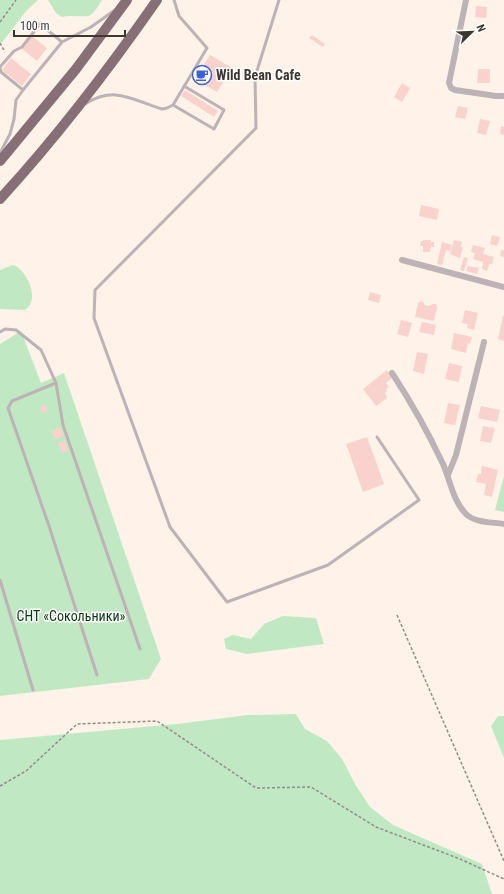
<svg xmlns="http://www.w3.org/2000/svg" width="504" height="894" font-family="'Roboto Condensed',sans-serif">
<style>
.green{fill:#c0e8c2}
.building{fill:#f9d2cd}
.lines{fill:none;stroke-linecap:round;stroke-linejoin:round}
.path{stroke:#958b84;stroke-width:1.5;stroke-dasharray:3 2;stroke-linecap:butt}
.service{stroke:#bdb2b5;stroke-width:3}
.minor{stroke:#bdb2b5;stroke-width:6}
.trunk{stroke:#867076;stroke-width:10}
.labels{text-anchor:middle;stroke-width:3;stroke-linejoin:round;paint-order:stroke}
.poi-label{font-size:14px;font-weight:bold;fill:#3e3630;stroke:#fff;text-anchor:start}
.park-label{font-size:14px;fill:#073910;stroke:#fff}
</style>
<rect width="100%" height="100%" fill="#fef2e9"/>
<path class="green" d="M0 0H38L27 10 0 45Z
M48 0H102C99 4 96 11 92 14 86 19 72 14 62 17L56 13Z
M13 265C28 270 41 302 24 310L0 309V270Z
M21 331 41 383 64 373 161 659 149 679 0 696V344Z
M504 476V512L495 510Z
M283 616 316 618 324 644 247 654 226 649 224 639 233 635 251 639 264 624Z
M296 714 305 729 327 741 342 759 355 784 370 807 393 825 482 864 492 894H0V740L177 724 248 715Z
M498 716H504V758L491 726Z"/>
<path class="building" d="M476 6 487 7 486 18 475 17Z
M312 35 325 44 323 47 309 38Z
M32 36 47 48 37 61 22 49Z
M210 55 232 68 217 92 195 79Z
M11 58 31 74 22 86 2 70Z
M478 69H490V83H477Z
M402 83 410 88 402 102 394 97Z
M185 90 218 111 214 117 181 96Z
M458 106 468 108 465 119 455 117Z
M480 119 490 121 486 135 477 133Z
M501 126 504 127V135L500 134Z
M421 205 439 209 437 220 419 216Z
M492 235 500 237 497 246 490 244Z
M423 240H431V242H434V247H431L430 252H423V246H420L421 241H423Z
M454 240 462 242 461 247H463L460 258 450 254Z
M442 242 452 245 450 251 446 250 442 265 437 264Z
M473 245 485 248 483 254 494 257 492 264H489L487 271 482 269 483 262 473 259 475 253 471 252Z
M501 250H504V257L500 256Z
M464 257 468 258 464 271 460 270Z
M468 266 479 268 477 274 466 271Z
M370 292 381 295 379 303 368 300Z
M421 301 423 302 425 305 429 306 433 304H436L437 308 434 321 415 317 418 303Z
M465 310 478 313 474 330 467 328 468 324 462 323Z
M503 316H504V341L498 339Z
M401 320 412 323 408 337 397 334Z
M422 322 436 325 434 335 419 332Z
M454 333 472 337 470 344 468 343 466 353 451 349Z
M417 352 428 354 424 374 413 371Z
M449 363 462 366 459 382 445 379Z
M387 370 392 378 386 383 389 387 386 389 387 391 385 393 387 398 376 406 363 389Z
M448 403 460 405 455 425 444 423Z
M46 405 48 410 42 413 40 407Z
M481 406 500 410 497 422 478 418Z
M483 426 495 428 491 443 480 441Z
M59 427 64 435 56 440 51 432Z
M367 437 384 484 363 492 346 444Z
M65 440 68 451 62 453 58 443Z
M482 466 498 470 492 497 484 495 486 484 476 482 478 474H481Z"/>
<g class="lines">
<path class="path" d="M0 22 16 0
M0 43 5 52
M397 615 504 861
M0 786 26 771 77 724 157 721 256 788 311 787 376 827 460 859 504 879"/>
<path class="service" d="M279 0 255 77 256 128 95 290 94 318 170 527 227 602 328 565 419 500 377 437
M0 67 14 51 22 47 40 24 62 42
M0 68 1 72 23 90
M85 104C115 85 132 100 162 109L167 108 173 105 207 48 179 16 174 0
M173 105 214 129 224 110 184 86
M0 153 10 134 14 119 16 100 23 90 62 42 91 27 115 10
M0 332 5 329 16 330 41 350 56 383 63 425 140 649
M56 383 12 401 8 408 49 526 97 675
M0 580 33 690"/>
<path class="minor" d="M466 0 449 83 451 88 455 90 496 96H504
M402 260 504 287
M392 373C411 402 428 432 443 464 450 480 453 501 466 514 475 523 492 522 504 524
M448 475 456 455 484 342"/>
<path class="trunk" d="M0 161 76 69 127 0
M0 199C57 137 109 69 157 0"/>
</g>
<defs>
<symbol id="cafe-ring" viewBox="-11 -11 22 22"><circle r="9.5" fill="#fff" stroke="#4160d3" stroke-width="1.5"/><path d="M-5.5-4.5H6V0H3Q3 3.5 0 3.5H-2.5Q-5.5 3.5-5.5 0ZM3-3.2v2h1.7v-2ZM-6 4.5H4V6H-6Z" fill="#4160d3"/></symbol>
</defs>
<g fill-rule="evenodd">
<use href="#cafe-ring" x="191" y="64" width="22" height="22"/>
</g>
<g class="labels">
<g class="poi-label">
<text x="216" y="80">Wild Bean Cafe</text>
</g>
<g class="park-label">
<text x="71" y="621">СНТ «Сокольники»</text>
</g>
</g>
<g transform="translate(472 32) rotate(67)" stroke="#ffffff" stroke-width="3" paint-order="stroke">
<path d="M0-3L7 15L0 10L-7 15Z" fill="#3e3630"/>
<text y="-6" font-size="11" font-weight="bold" text-anchor="middle" fill="#3e3630">N</text>
</g>
<path d="M14 30v6h111v-6" fill="none" stroke="#3e3630" stroke-width="2"/>
<text x="20" y="30" font-size="12" fill="#3e3630" stroke="#ffffff" stroke-width="3" paint-order="stroke">100 m</text>
</svg>
